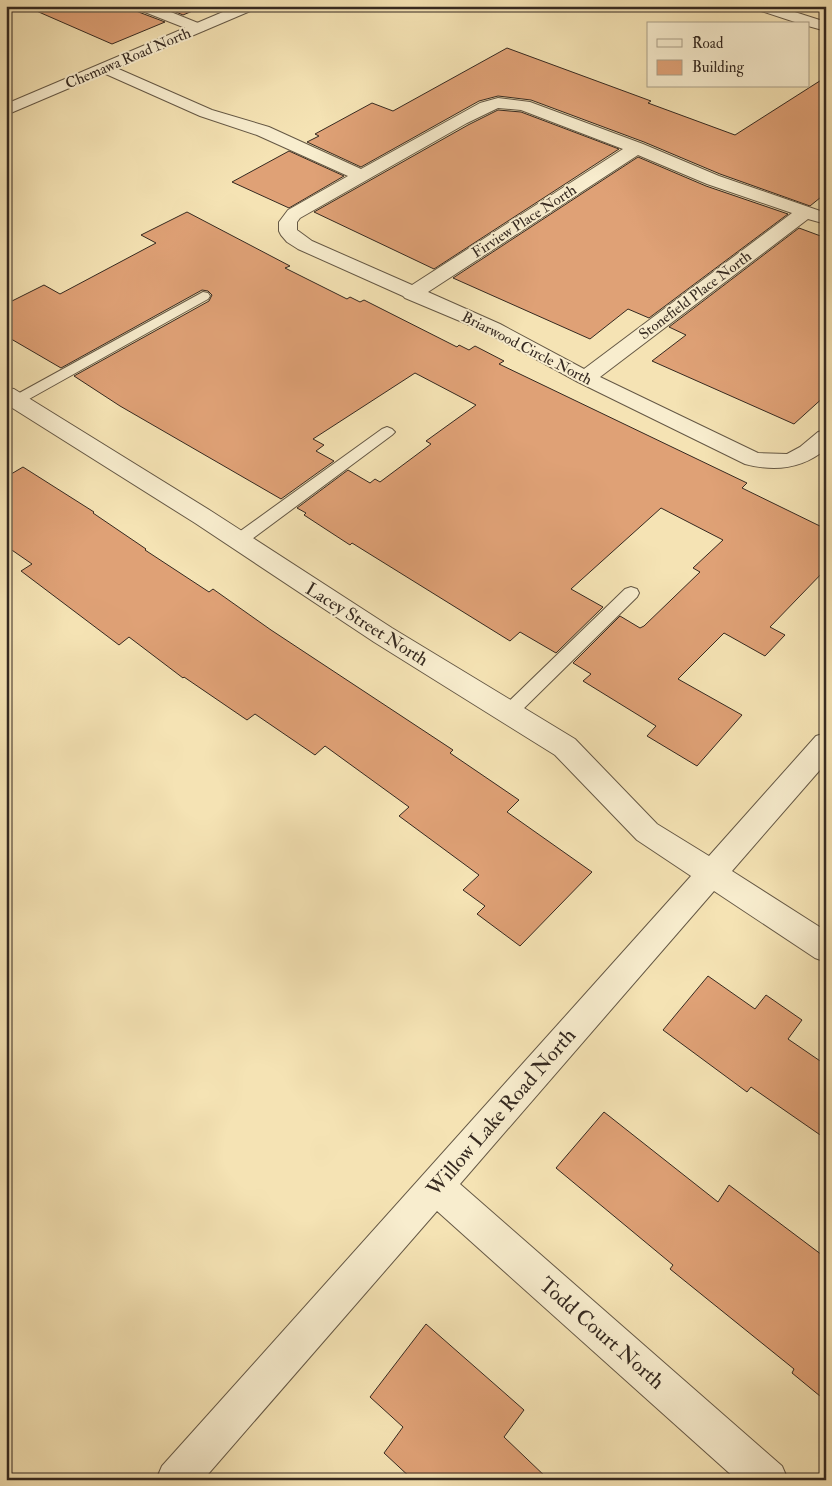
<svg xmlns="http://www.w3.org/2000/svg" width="832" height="1486" font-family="'IM FELL Double Pica',serif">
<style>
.building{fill:#dfa176;stroke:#352920}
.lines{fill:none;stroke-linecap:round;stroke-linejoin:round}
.service-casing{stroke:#655845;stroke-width:2}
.minor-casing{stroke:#655845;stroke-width:2}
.tertiary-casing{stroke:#655845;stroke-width:2}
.service{fill:#f8edce;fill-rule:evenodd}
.minor{fill:#f8edce;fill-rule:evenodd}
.tertiary{fill:#f8edce;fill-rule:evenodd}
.labels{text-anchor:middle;stroke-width:4;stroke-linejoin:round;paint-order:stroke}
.far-street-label{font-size:15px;fill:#352920;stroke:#f8edce}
.street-label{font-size:18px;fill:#352920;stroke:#f8edce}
.near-street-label{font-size:21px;fill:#352920;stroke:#f8edce}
</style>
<rect width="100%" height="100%" fill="#f5e3b4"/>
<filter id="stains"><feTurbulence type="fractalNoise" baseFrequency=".004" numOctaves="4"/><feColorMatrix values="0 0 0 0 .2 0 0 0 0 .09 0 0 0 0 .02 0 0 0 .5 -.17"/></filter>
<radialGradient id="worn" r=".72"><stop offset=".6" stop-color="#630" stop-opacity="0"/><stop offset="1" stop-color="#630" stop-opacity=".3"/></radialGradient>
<path class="building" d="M25 6H133L136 11 165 22 112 44Z
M162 6H202V7L183 15Z
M507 48 651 101 648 103 735 135 826 77V193L810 206 720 174 644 142 531 100 498 96 479 101 361 167 307 142 319 136 315 134 372 103 393 111Z
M498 110 521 112 619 149 434 269 314 212 468 125Z
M289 151 344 176 289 208 232 182Z
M638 157 706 186 788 214 649 318 628 309 590 339 453 278Z
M187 212 290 266 285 268 347 299 350 297 360 302 364 300 457 347 459 345 469 350 475 346 504 361 499 364 747 483 742 488 826 529V569L770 627 785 635 765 656 724 633 678 679 742 715 697 766 647 736 656 726 583 681 591 674 573 663 620 616 640 628 644 626 700 572 693 568 723 540 661 508 571 589 603 607 556 653 520 632 510 641 352 543 350 545 304 515 306 513 297 508 348 470 370 483 375 479 380 482 431 444 426 441 476 405 415 373 313 439 324 445 316 451 334 461 281 499 120 406 74 376 209 301 212 295 208 291 202 290 61 368 6 336V304L44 285 60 294 156 243 141 235Z
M799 228 826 238V395L794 424 652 361 686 335 669 327Z
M23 467 94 512 93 513 146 549 145 550 209 592 213 589 271 630 453 750 450 753 519 800 507 812 592 872 520 946 477 914 485 906 463 890 479 875 399 816 409 807 325 746 315 755 255 714 247 720 184 677 183 678 129 637 119 645 21 571 32 564 6 546V477Z
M708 976 755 1009 766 995 802 1020 788 1039 826 1065V1139L751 1087 747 1092 663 1030Z
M604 1112 718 1202 729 1185 826 1258V1401L792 1373 794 1369 670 1269 673 1265 556 1168Z
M426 1324 524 1410 504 1437 549 1480H413L384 1453 403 1427 370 1397Z"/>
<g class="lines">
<defs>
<path id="service" d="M203 292 208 293 210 296 208 299 22 403H12L10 400 12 397Z
M387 427 392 429 395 432 392 435 244 545 238 547 232 545 230 541 232 537 382 429Z
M631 587 637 589 639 593 637 597 515 717 509 719 503 717 500 712 503 707 625 589Z"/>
<path id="minor" d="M135 6H156L203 25 206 28 203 31H193L137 9Z
M753 6H776L826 22V31L808 26V24H801L755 9Z
M105 63 212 110 269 127 361 169 480 103 498 98 530 102 643 144 719 176 826 213V224L808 219 600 377 758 453 787 454 800 447 818 432 826 430V449C802 469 775 472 745 464L578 382 486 332 405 298 403 296 298 249 287 242 281 235 279 231V222L288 210 348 176 257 135 200 116 99 71 97 68 99 65ZM498 108 521 110 623 149 412 285 312 241 297 230V222L300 218 467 123ZM638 155 707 184 792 213 584 369 500 324 428 292Z
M6 388 14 389 211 511 392 628 575 739 657 824 709 856 816 736 826 733V763L732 871 826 931V962L815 958 714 891 460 1184 782 1466 788 1480H737L437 1211 203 1480H156L162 1466 691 876 637 840 555 755 374 642 195 523 6 404Z"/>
<path id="tertiary" d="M237 6H257L255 9 6 115V104Z"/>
</defs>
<use href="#service" class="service-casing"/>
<use href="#minor" class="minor-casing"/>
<use href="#tertiary" class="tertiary-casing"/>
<use href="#service" class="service"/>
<use href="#minor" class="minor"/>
<use href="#tertiary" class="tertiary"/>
</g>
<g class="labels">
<g class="far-street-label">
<text transform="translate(128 58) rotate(-23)" y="5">Chemawa Road North</text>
<text transform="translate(524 221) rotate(-33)" y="5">Firview Place North</text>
<text transform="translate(695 295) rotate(-37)" y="5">Stonefield Place North</text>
<text transform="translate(527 348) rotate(27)" y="5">Briarwood Circle North</text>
</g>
<g class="street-label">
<text transform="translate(367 624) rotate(32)" y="6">Lacey Street North</text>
</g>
<g class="near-street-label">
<text transform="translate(501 1112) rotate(-49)" y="7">Willow Lake Road North</text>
<text transform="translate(602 1333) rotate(41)" y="7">Todd Court North</text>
</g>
</g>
<rect width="832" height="1486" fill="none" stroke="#f5e3b4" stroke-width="25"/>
<rect x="8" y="8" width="817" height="1471" fill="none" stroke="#352920" stroke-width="2.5"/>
<rect x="12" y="12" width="807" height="1461" fill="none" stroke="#352920"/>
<rect x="647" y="22" width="162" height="65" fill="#f8edce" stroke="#aa9f88"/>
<rect x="657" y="39" width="25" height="8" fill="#f8edce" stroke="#aa9f88"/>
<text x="692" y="48" font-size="15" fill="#352920">Road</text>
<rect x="657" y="60" width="25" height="15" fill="#dfa176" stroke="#aa9f88"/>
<text x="692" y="72" font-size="15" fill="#352920">Building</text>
<rect width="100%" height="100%" filter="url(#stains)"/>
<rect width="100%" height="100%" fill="url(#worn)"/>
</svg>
